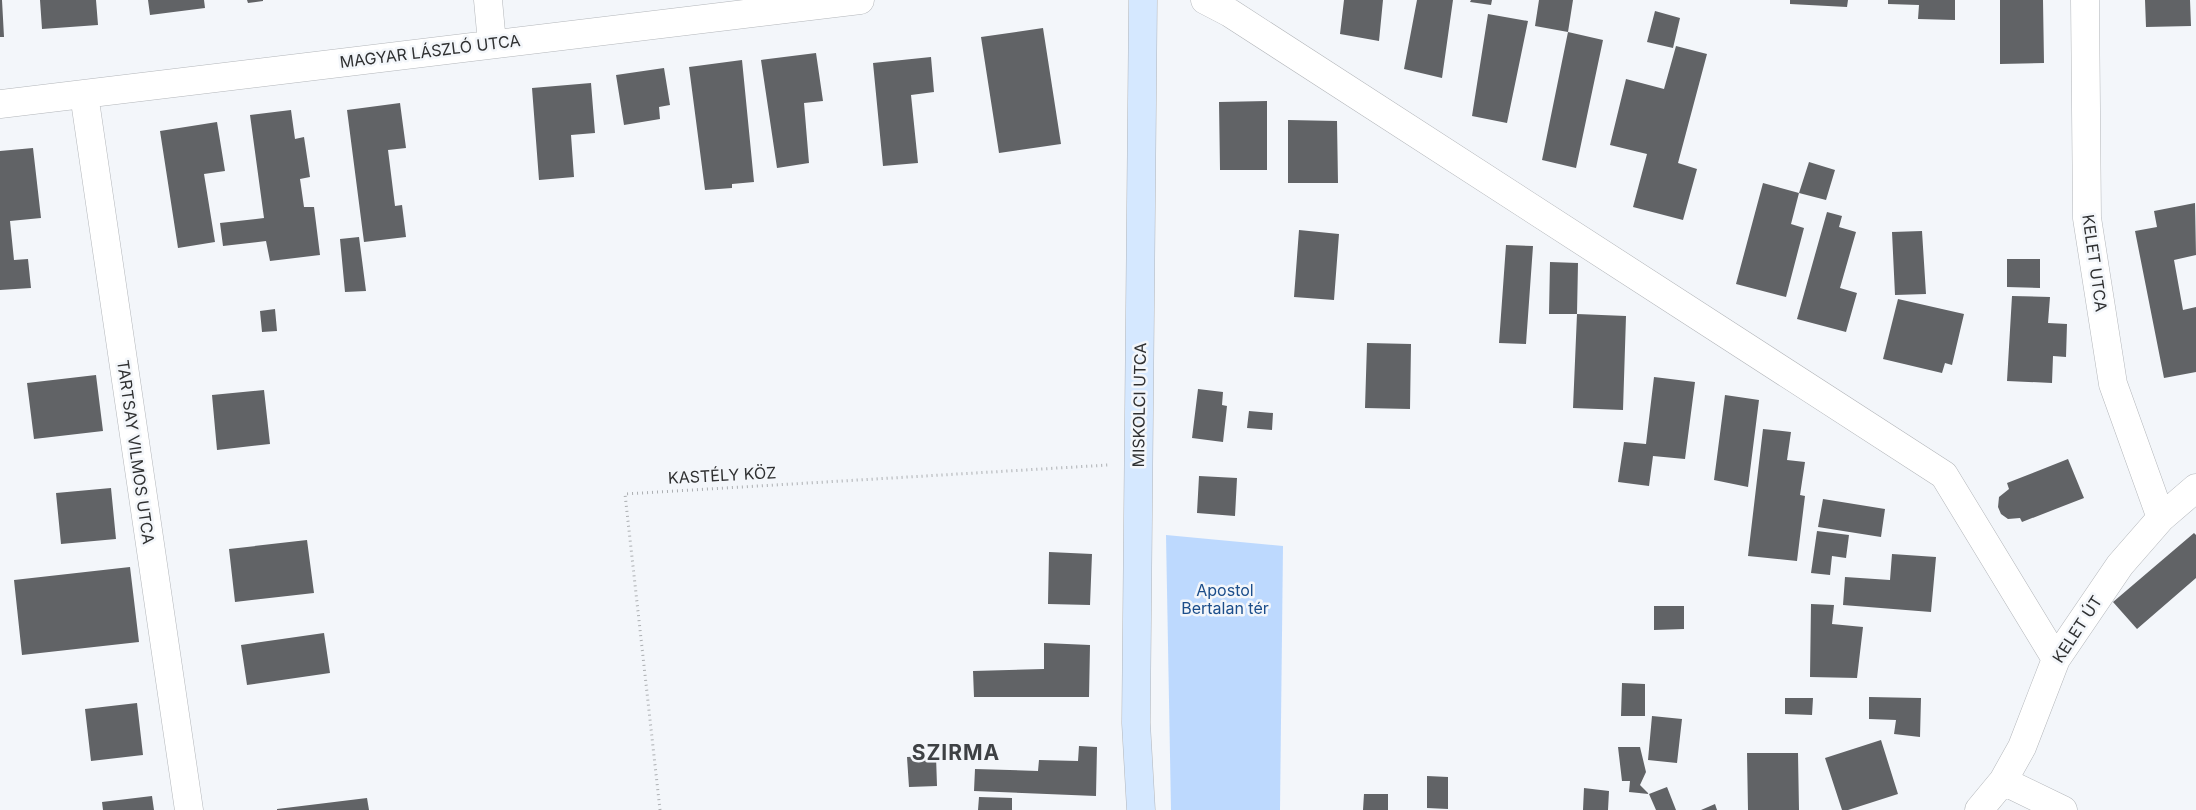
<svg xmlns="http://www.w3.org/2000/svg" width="2196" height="810" font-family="Inter,sans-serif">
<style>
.green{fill:#bdd9fe}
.building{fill:#616366}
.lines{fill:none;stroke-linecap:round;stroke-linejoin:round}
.street-casing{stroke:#b3b6ba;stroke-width:29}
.secondary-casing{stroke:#b3b6ba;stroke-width:29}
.path{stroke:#acafb2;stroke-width:3;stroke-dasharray:1 4;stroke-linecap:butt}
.street{stroke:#fff;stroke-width:28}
.secondary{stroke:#d5e8ff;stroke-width:28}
.labels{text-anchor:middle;stroke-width:5;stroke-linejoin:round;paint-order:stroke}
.street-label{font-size:16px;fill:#2f3031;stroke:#f3f6fa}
.park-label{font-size:16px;fill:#1b4d8a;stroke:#f3f6fa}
.district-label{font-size:21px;font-weight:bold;letter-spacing:1px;fill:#3e4144;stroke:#f3f6fa}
</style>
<rect width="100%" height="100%" fill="#f3f6fa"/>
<path class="green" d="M1166 535 1283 546 1280 810H1171Z"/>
<path class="building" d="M0 0H2L4 37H0Z
M40 0H96L98 25 42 29Z
M148 0H204L205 8 150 15Z
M247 0H263V1L248 3Z
M1344 0H1383L1379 41 1340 34Z
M1417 0H1453L1442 78 1404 69Z
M1471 0H1492L1491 5 1470 2Z
M1539 0H1573L1568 32 1535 26Z
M1790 0H1848L1847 7 1790 4Z
M1888 0H1955V20L1918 19 1919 5 1888 4Z
M2000 0H2043L2044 63 2000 64Z
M2145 0H2190L2191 26 2146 27Z
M1655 11 1680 18 1673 48 1647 42Z
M1488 14 1528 21 1507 123 1472 116Z
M1043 28 1061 144 999 153 981 37Z
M1568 32 1603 40 1576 168 1542 160Z
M1676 46 1707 54 1678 163 1697 169 1683 220 1633 207 1647 154 1610 145 1626 79 1664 89Z
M816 53 823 101 804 103 809 163 777 168 761 60Z
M931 57 934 92 911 95 918 163 883 166 873 63Z
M742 60 754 182 732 184V188L705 190 689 67Z
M664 68 670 105 659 107 660 119 624 125 616 75Z
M591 83 595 133 571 135 574 177 539 180 532 88Z
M1267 101V170H1220L1219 102Z
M400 103 406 148 388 150 395 206 402 205 406 237 364 242 347 110Z
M291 110 295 139 304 137 310 177 300 179 304 207H314L320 255 270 261 266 241 223 246 220 223 264 218 250 115Z
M1288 120 1337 121 1338 183H1288Z
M217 122 225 171 204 174 215 242 178 248 160 131Z
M33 148 41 218 10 221 14 260 28 259 31 288 0 290V151Z
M1809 162 1835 170 1826 200 1799 193Z
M1763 183 1799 193 1791 224 1804 228 1786 297 1736 284Z
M2195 203 2196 255 2174 260 2183 310 2196 307V372L2164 378 2135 231 2157 227 2154 211Z
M1827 212 1842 216 1839 227 1856 232 1840 288 1857 293 1846 332 1797 319Z
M1299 230 1339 234 1334 300 1294 297Z
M1922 231 1926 294 1895 295 1892 232Z
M359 237 366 291 345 292 340 239Z
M1506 245 1533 246 1526 344 1499 343Z
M2007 259H2040V288L2007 287Z
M1550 262 1578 263 1577 314H1549Z
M2012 296 2050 297 2048 323 2067 324 2066 357 2053 356 2052 383 2007 381Z
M1898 299 1964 314 1952 365 1945 363 1942 373 1883 359Z
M275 309 277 331 262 332 260 311Z
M1577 314 1626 316 1623 410 1573 408Z
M1367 343 1411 344 1410 409 1365 408Z
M96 375 103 431 34 439 27 383Z
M1654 377 1695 382 1685 459 1653 456 1649 486 1618 482 1624 442 1646 444Z
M1198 389 1223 392 1222 405 1227 406 1223 442 1192 438Z
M264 390 270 444 217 450 212 395Z
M1725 395 1759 400 1748 487 1714 480Z
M1249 411 1273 413 1272 430 1247 428Z
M1763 429 1791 432 1787 460 1805 462 1800 495 1805 496 1797 561 1748 556Z
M2068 459 2084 498 2022 522 2020 518 2008 519 2001 514 1998 507 1999 497 2009 489 2007 483Z
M1199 476 1237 478 1235 516 1197 513Z
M111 488 116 539 61 544 56 493Z
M1823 499 1885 509 1881 537 1818 527Z
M1817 531 1849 535 1846 558 1832 556 1830 575 1811 573Z
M2194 533 2196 535V578L2137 629 2113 602Z
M307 540 314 593 235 602 229 549Z
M1049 552 1092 554 1090 605 1048 604Z
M1892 554 1936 557 1931 612 1843 605 1845 577 1890 580Z
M130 567 139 642 22 655 14 580Z
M1811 604 1834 605 1832 624 1863 627 1857 678 1810 677Z
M1654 606H1684V629L1654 630Z
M324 633 330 673 247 685 241 645Z
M1044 643 1090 645 1089 697H974L973 671 1044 669Z
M1622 683 1645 684V716H1621Z
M1869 697 1921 698 1920 737 1894 734 1896 720 1869 719Z
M1785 698H1813L1812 715 1785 714Z
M137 703 143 755 91 761 85 709Z
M1652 716 1682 719 1677 763 1648 760Z
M1881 740 1898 794 1848 810H1842L1825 758Z
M1079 746 1097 747 1096 796 974 791 975 769 1038 771 1039 760 1078 761Z
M1618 747H1640L1646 772 1640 785 1649 794 1629 792 1630 781H1622Z
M1747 753H1798L1799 810H1748Z
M936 756 937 786 909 787 907 757Z
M1427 776 1448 777V809L1427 808Z
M1667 787 1676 810H1656L1649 794Z
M1584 788 1609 791 1608 810H1583Z
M1364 794H1388V810H1363Z
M152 796 154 810H103L102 802Z
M979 797 1012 798V810H978Z
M367 798 369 810H277V809Z
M1715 804 1717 810H1701Z"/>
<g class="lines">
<defs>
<path id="street" d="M488 0 492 43
M1205 0 1230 13 1944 475 2056 659
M2085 0 2087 218 2113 384 2161 518
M84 94 189 810
M0 104 860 0
M2003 781 2063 810
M1979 810 2003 781 2022 747 2056 659 2120 565 2161 518 2196 488"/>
<path id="secondary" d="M1141 810 1136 723 1143 0"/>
</defs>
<use href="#street" class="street-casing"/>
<use href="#secondary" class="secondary-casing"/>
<path class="path" d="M660 810 625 494 1108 465"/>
<use href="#street" class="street"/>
<use href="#secondary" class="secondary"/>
</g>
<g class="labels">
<g class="street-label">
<text transform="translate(430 51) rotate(-7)" y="6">MAGYAR LÁSZLÓ UTCA</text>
<text transform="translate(2095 263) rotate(82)" y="6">KELET UTCA</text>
<text transform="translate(1139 405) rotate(-89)" y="6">MISKOLCI UTCA</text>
<text transform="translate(136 452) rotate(82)" y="6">TARTSAY VILMOS UTCA</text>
<text transform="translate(722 475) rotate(-3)" y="6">KASTÉLY KÖZ</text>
<text transform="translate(2077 629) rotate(-57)" y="6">KELET ÚT</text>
</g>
<g class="park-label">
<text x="1225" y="596">Apostol<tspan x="1225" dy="18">Bertalan tér</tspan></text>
</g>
<g class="district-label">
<text x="956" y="760">SZIRMA</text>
</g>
</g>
</svg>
